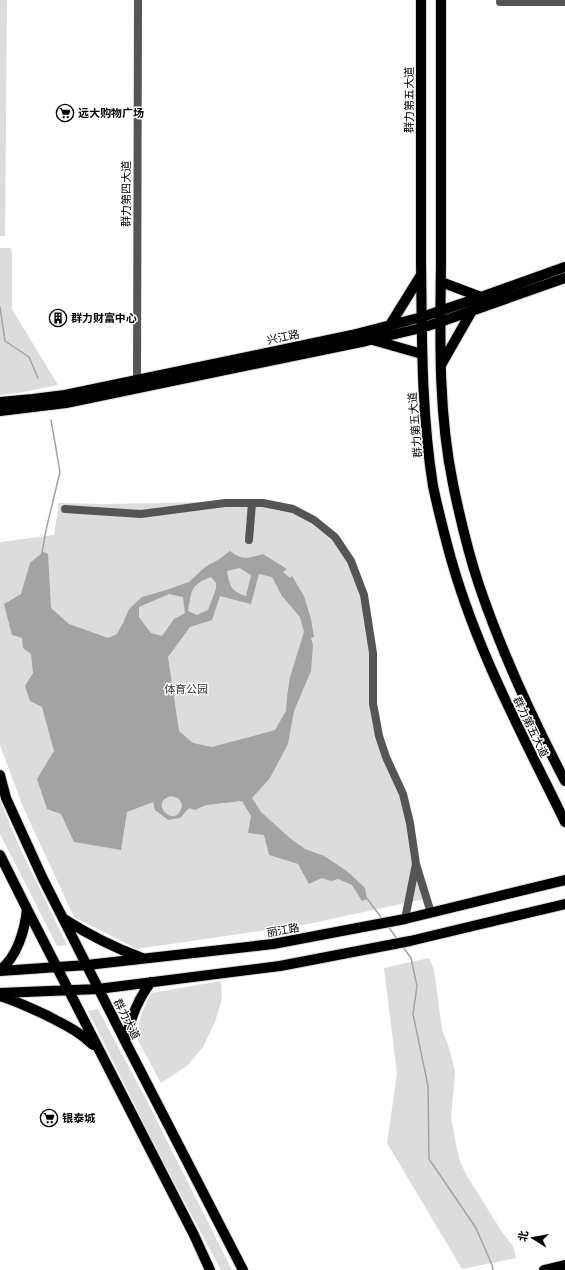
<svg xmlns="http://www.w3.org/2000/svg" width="565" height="1270" font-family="'Noto Sans','Noto Sans SC',sans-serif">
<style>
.green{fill:#dcdcdc}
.water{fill:#a3a3a3;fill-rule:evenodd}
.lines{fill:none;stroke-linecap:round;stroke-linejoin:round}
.stream{stroke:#a3a3a3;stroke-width:1.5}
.major-casing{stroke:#dbdbdb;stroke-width:12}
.minor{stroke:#555;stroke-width:8}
.major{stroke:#000;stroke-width:10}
.labels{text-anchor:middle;stroke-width:3;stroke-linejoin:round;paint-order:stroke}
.street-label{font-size:11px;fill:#000;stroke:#fff}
.poi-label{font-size:11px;font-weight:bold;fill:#000;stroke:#fff;text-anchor:start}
.park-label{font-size:11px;fill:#333;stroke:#fff}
</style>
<rect width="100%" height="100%" fill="#fff"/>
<path class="green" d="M0 0H7L5 236H0Z
M0 248H11L12 253V309L58 385 18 393 0 395Z
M263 501 294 505 332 530 352 559 375 657 371 706 402 801 429 898 308 924 137 949 74 917 23 807 0 745V542L54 535 59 503 104 504Z
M0 800 19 846 67 945 57 946 0 834Z
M429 958 434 970 442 1029 450 1051 455 1072 451 1118 457 1149 461 1164 467 1176 502 1232 513 1246 516 1258 462 1269 387 1143 397 1074 384 968Z
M221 981 222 999 215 1022 203 1047 187 1066 161 1083 138 1040V1030L141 1015 151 993Z
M98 1009 147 1101 232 1270H221L161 1158 88 1011Z"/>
<path class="water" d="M230 551C243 561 248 558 263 554L287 569 283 572 290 578 292 576 304 596 311 619 314 637 311 638 313 645 311 671 294 711 288 744 270 778 252 798 261 812 291 839 305 849 324 856 347 871 365 888 367 899 362 901 352 885 338 879 331 881 322 878 309 884 298 864 269 855 264 835 248 833 251 816 242 801 206 805 195 810 189 808 180 818 168 820 155 810 153 802 127 812 121 850 74 842 61 814 47 809 37 779 54 751 42 707 30 701 25 686 33 673 31 654 23 648 22 638 12 635 4 604 21 594 30 563 43 552 48 554 51 608 69 624 108 638 117 634 123 623 129 609 142 597 166 590 189 582 205 567 218 560ZM240 568 251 575 246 596C231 591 230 587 227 571ZM259 574 272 577 282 596 300 617 304 632 290 677 287 697 286 711 275 730 212 747 193 743 179 731 168 657 190 627 212 620 220 596 251 604ZM211 577 216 583V589L208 610 197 615 188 611C192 590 190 585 211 577ZM169 594 183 597 185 613 174 619 162 636 151 633 139 617V607ZM171 796 178 798C181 801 183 805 181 809 174 829 148 802 171 796Z"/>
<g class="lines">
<path class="stream" d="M0 307 5 341 29 357 38 378
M42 553 46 530 60 472 51 420
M366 897 383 920
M388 926 397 939
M403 947 411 958 417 986 413 1014 428 1086 429 1159 476 1228 492 1265 493 1270"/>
<defs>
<path id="major" d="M421 0C421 87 421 173 421 260 422 335 421 411 433 486 437 505 442 525 447 544 472 642 521 732 565 822
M441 0C441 88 441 175 441 263 440 337 438 411 453 484 460 518 468 552 479 585 502 653 532 718 565 781
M441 282 481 297
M390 325 421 275
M373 340 422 354
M441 365 473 309
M0 402 33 399 65 395 352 335 422 317 481 297 565 267
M0 411 66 403 366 341 421 328 440 322 565 278
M0 775 6 798 43 879 125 1041 243 1270
M0 855 27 909 194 1235 210 1270
M64 919C89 935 115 948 142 958
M0 970C17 957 25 930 27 909
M0 971 87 965 273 944 405 919 565 880
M0 993 98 989 280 966 410 941 565 904
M0 996C16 1001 31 1008 46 1015 63 1024 79 1031 93 1045
M125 1041C130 1020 137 1000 151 982
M544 1270 565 1265"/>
</defs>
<use href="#major" class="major-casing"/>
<path class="minor" d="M500 2H565
M137 385 138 0
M65 509 141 514 225 503H263L293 509 314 520 335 537 351 561 364 595 373 653V704L375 714 379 736 386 757 403 794 410 823 416 864
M249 540 252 503
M405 919 416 864 431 913"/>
<use href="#major" class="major"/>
</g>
<defs>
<symbol id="supermarket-ring" viewBox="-11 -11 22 22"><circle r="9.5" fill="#fff" stroke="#000" stroke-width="1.5"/><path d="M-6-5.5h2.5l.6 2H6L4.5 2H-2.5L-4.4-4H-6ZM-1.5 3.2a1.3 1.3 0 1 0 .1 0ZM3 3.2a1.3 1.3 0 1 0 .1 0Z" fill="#000"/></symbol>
<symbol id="building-ring" viewBox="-11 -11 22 22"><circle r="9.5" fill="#fff" stroke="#000" stroke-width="1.5"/><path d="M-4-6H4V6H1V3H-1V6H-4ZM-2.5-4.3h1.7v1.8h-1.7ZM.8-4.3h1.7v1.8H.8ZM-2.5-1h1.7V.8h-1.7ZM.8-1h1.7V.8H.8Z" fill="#000"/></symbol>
</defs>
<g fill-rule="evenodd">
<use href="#supermarket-ring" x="55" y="103" width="20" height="20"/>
<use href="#building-ring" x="48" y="308" width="20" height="20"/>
<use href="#supermarket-ring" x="39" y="1108" width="20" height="20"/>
</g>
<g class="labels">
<g class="street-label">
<text transform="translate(409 100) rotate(-90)" y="4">群力第五大道</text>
<text transform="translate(126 194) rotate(-90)" y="4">群力第四大道</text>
<text transform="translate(283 337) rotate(-12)" y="4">兴江路</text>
<text transform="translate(415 425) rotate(-95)" y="4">群力第五大道</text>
<text transform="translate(531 727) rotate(64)" y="4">群力第五大道</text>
<text transform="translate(283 930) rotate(-10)" y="4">丽江路</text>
<text transform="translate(127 1019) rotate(63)" y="4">群力大道</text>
</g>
<g class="poi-label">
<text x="78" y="117">远大购物广场</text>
<text x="71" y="322">群力财富中心</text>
<text x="62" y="1122">银泰城</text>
</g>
<g class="park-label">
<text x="186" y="693">体育公园</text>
</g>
</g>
<g transform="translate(533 1238) rotate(281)" stroke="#ffffff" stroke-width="3" paint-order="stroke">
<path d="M0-3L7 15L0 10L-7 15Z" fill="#000000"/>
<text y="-6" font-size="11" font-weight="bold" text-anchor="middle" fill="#000000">北</text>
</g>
</svg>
